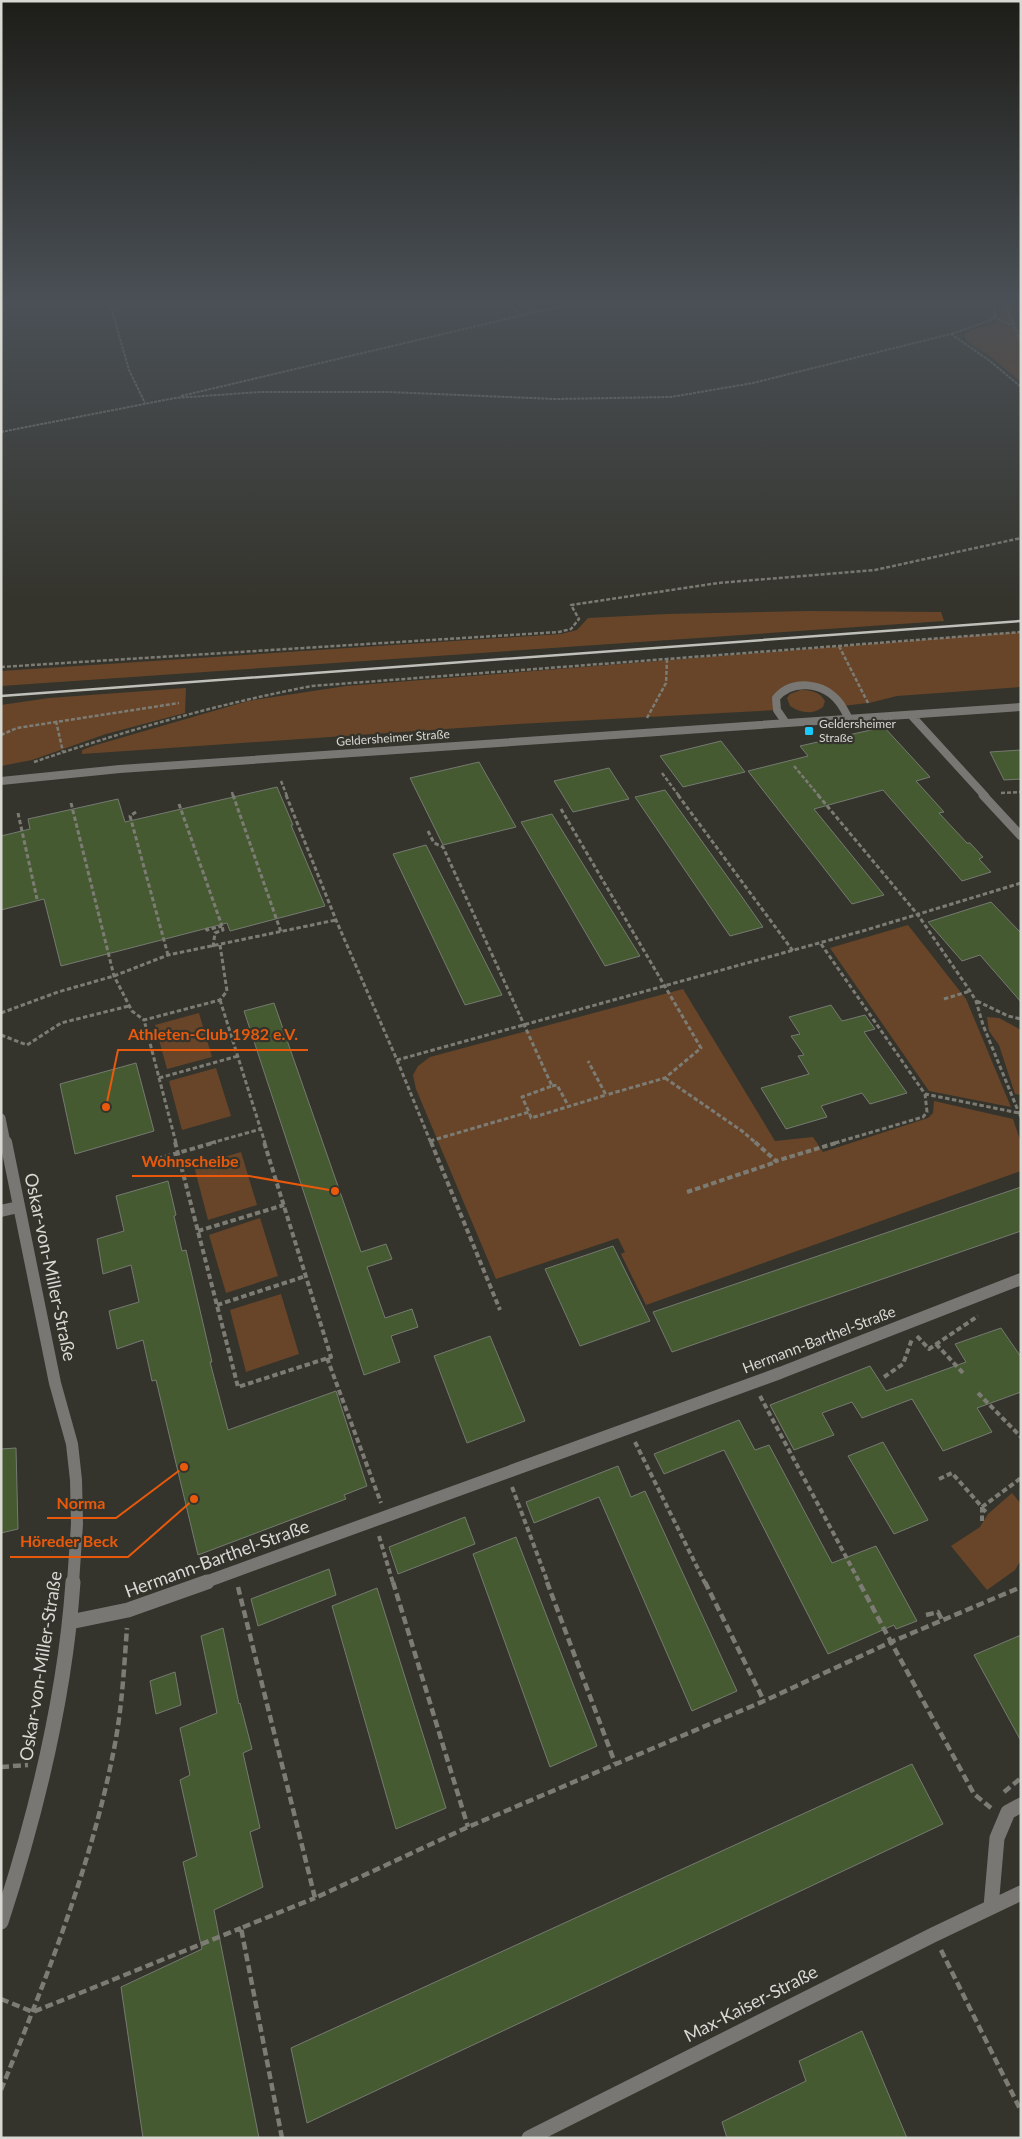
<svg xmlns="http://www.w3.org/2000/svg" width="1022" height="2139" font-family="Lato,sans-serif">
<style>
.green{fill:#684528}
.building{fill:#465a32;stroke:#757a71}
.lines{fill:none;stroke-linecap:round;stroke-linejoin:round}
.path-far4{stroke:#7c7c75;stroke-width:2;stroke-dasharray:3 1;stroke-linecap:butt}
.path-far3{stroke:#7c7c75;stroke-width:2.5;stroke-dasharray:4 2;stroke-linecap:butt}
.path-far2{stroke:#7c7c75;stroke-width:3;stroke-dasharray:4.5 2.5;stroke-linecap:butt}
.path-far1{stroke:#7c7c75;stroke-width:4;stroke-dasharray:5.5 3;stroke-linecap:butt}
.path{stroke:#7c7c75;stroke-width:4.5;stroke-dasharray:8 4;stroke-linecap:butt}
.minor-far3{stroke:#797773;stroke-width:8}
.minor-far2{stroke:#797773;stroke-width:9}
.minor-far1{stroke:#797773;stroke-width:12}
.minor{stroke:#797773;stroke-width:15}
.rail{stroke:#c0c0bb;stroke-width:2.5}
.poi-dot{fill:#1bcafc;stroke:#34342c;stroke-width:2}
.labels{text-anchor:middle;stroke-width:4.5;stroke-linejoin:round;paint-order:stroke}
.far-poi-label{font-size:12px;fill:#d9d9d4;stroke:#34342c;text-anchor:start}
.far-street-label{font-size:12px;fill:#d9d9d4;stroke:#34342c}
.street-label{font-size:15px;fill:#d9d9d4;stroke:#34342c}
.near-street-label{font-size:18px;fill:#d9d9d4;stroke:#34342c}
.leader{fill:none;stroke:#e8590c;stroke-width:2}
.callout-dot{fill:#e8590c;stroke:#34342c;stroke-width:2}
.callout-label{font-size:16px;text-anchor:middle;font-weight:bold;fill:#e8590c;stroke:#34342c;stroke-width:4.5;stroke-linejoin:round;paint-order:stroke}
</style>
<rect width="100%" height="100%" fill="#34342c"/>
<path class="green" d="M998 304H1009L1021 333V382L990 356 969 343 964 336C971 326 990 327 1000 320Z
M808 611 941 612 944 621 1 686V671L561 634 577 630 588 618 667 614Z
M1021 632V687L897 696 869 703 865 697 867 703 843 706 816 686 781 691 777 710 518 724 82 754V750L96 745 248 701 346 686Z
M186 688 185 713 106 734 32 760 1 766V705L49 698Z
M801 690C811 690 820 692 825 701L823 707C813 715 800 713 790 706L787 698 790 694Z
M908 925 966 999 1011 1107 929 1091 830 948Z
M683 989 775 1141 813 1137 823 1152 928 1118 933 1113 934 1101 1013 1119 1021 1143V1171L646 1305 621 1254 625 1252 618 1238 496 1279 416 1089 413 1075 418 1066 430 1057Z
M199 1013 212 1057 167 1069 155 1025Z
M987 1017 999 1018 1021 1030V1095L1015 1094 999 1045 989 1031Z
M216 1068 231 1116 182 1130 169 1081Z
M241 1152 257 1205 208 1220 194 1166Z
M260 1218 278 1276 226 1293 209 1235Z
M281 1294 299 1354 246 1372 230 1310Z
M1012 1493 1021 1504V1560L1015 1570 987 1590 951 1546 980 1527 988 1514Z"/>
<path class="building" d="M884 727 930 777 916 781 944 812 939 813 967 843H970L983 857 979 859 991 872 962 881 883 790 814 809 884 895 852 904 748 771 808 756 800 746Z
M721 741 745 772 683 787 660 756Z
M1021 750V779L1004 780 990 752Z
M479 762 516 827 443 845 410 778Z
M609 768 629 799 573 812 554 781Z
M277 787 293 825H291L325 906 230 931 227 923 61 966 44 899 1 910V836L30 829 28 819 118 799 125 822Z
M665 790 742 897 763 927 730 936 635 797Z
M552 814 586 869 640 956 605 966 521 822Z
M426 845 461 914 502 995 465 1005 393 854Z
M991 902 1021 933V1002L980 955 962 961 928 922Z
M274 1003 361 1252 386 1244 392 1259 367 1267 385 1318 412 1309 418 1327 391 1336 400 1362 364 1375 244 1011Z
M831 1005 842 1021 865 1015 875 1029 864 1032 907 1093 870 1104 862 1093 821 1106 827 1117 786 1129 761 1088 809 1074 798 1056 804 1055 791 1036 800 1034 789 1017Z
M136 1063 154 1131 75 1154 60 1084Z
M168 1181 176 1215 174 1216 182 1251 186 1250 212 1362H210L228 1430 336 1391 367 1486 344 1495 346 1499 198 1555 156 1380 152 1381 143 1340 117 1349 109 1311 139 1302 131 1265 103 1274 97 1239 124 1231 116 1196Z
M1021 1187V1231L672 1352 653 1312Z
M613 1246 650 1321 580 1346 545 1269Z
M1001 1328 1021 1357V1392L977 1408 992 1432 943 1451 912 1399 862 1418 852 1402 822 1413 834 1435 794 1450 770 1405 870 1366 886 1391 966 1362 955 1344Z
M490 1336 525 1421 467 1443 434 1356Z
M739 1420 755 1450 769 1445 832 1563 876 1546 917 1621 896 1629 894 1625 828 1654 724 1450 664 1474 654 1454Z
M883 1442 928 1520 894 1534 848 1456Z
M16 1448 18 1529 1 1533V1449Z
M618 1466 631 1497 645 1491 737 1691 692 1711 599 1497 534 1523 526 1502Z
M465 1517 475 1544 398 1574 389 1547Z
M516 1537 597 1746 550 1767 473 1554Z
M329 1569 336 1595 258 1626 251 1599Z
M377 1588 446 1808 396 1829 332 1606Z
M223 1628 239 1704 240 1703 252 1749 243 1753 260 1828 250 1832 263 1887 214 1910 259 2138H143L121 1987 202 1949 183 1862 197 1856 180 1780 190 1775 180 1728 217 1713 201 1636Z
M1021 1635V1741L974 1655Z
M175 1672 181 1705 156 1714 150 1681Z
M912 1764 943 1824 307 2123 291 2048Z
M862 2031 907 2138H727L722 2122 806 2081 799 2061Z"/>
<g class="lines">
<path class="path-far4" d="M110 304 129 370 145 403
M510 304 521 316
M994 304 995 316 991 320 951 334 990 361 1021 387
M1005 304 1021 343
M994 317 1013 326
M181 396 570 304
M1 432 175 398 260 392H388L555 399 671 397 753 383 951 334"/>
<path class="path-far3" d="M839 646 868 703
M1 667 559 632 571 629 579 619 571 605 718 583 875 570 1021 538
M647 718 666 683 667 660
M56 721 63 752
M1 735 17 728 179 703
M34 762C125 731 217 704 312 686L1021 632
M794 766 819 796
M662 773 679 796
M281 781 287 796
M232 792 233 796
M1001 793 1021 792"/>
<path class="path-far2" d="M233 795 281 932
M286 795 336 920 397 1060 866 930 1021 883
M678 795 793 951
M818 795 918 915 970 991 976 1001 983 1025 1019 1113 1021 1112
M71 803 114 976 132 1011 144 1020
M179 804 222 926
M561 809 701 1048 665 1078 606 1095
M136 812 130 816 168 955
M18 813 37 899
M428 831 434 843 443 847 552 1086 522 1097 529 1112
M206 928 207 930 222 926
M821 944 925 1094 1019 1113 1021 1117
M220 945 227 991 220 1000
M213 947 215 933 223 930 222 926
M944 999 970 991
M220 1000 265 1143
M977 1001 1008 1016 1021 1019
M1 1013 58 992 114 976 168 955 336 920
M1 1035 27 1045 61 1023 129 1006
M397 1060 431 1143
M159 1078 238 1056
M665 1078 742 1131 756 1143
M552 1086 557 1085 569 1107
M430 1141 529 1112 531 1118 606 1095 588 1061
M176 1143 144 1020 220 1000
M211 1143 261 1129
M835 1143 923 1117 927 1112 925 1094"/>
<path class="path-far1" d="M175 1142 238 1387 331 1357 264 1142
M431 1142 500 1310
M755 1142 776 1161 839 1142
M157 1159 216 1142
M687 1192 776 1162
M198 1231 284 1205
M217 1305 306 1276
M917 1336 929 1349 978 1316
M936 1344 963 1373
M327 1358 381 1503
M884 1377 903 1364 912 1339
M978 1393 1021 1437
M760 1396 860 1583
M635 1442 705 1583
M939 1479 952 1473 982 1507 1021 1478
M512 1487 548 1583
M982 1507V1524
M982 1508 988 1514
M379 1536 393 1583"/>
<path class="path" d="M393 1582 468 1827
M547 1582 615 1763
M705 1582 764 1701
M238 1587 315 1898 468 1827 764 1701 891 1642 859 1582
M926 1615 938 1612 942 1620
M1 1767 28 1765
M1004 1792 1021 1778
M991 1808 974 1794 891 1642 1021 1587
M941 1950 1021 2111
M1 1999 33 2012 241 1928
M1 2090C46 1979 91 1867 114 1749 122 1709 124 1668 127 1628
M282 2138 241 1928 315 1898"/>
<path class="minor-far3" d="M911 715 985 796
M786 723 777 710 776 698C792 679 823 682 839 702 843 707 846 713 849 719
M1 781 120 769 1021 707"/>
<path class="minor-far2" d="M983 795 1021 836
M1 1118 6 1143"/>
<path class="minor-far1" d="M6 1142 55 1383 72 1444 76 1480 77 1524 73 1583
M1 1211 18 1207
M203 1583 780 1373 1021 1279"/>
<path class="minor" d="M70 1622 128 1610 207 1582
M991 1907 997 1838 1008 1812 1021 1805
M1 1922C37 1812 65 1698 73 1582
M529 2138 933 1935 1021 1893"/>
<path class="rail" d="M1 696 1021 621"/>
</g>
<linearGradient id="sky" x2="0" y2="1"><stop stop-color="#1d1d18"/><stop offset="0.5" stop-color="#4a5056"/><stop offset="1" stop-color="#4a5056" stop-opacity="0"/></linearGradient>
<rect width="1022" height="603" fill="url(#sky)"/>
<rect class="poi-dot" x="804" y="726" width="10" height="10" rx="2.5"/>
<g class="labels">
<g class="far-poi-label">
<text x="819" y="728">Geldersheimer<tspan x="819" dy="14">Straße</tspan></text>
</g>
<g class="far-street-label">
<text transform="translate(393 738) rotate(-4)" y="4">Geldersheimer Straße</text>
</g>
<g class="street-label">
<text transform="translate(819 1340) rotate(-21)" y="5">Hermann-Barthel-Straße</text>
</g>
<g class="near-street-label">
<text transform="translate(50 1267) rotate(78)" y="6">Oskar-von-Miller-Straße</text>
<text transform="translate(217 1559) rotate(-20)" y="6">Hermann-Barthel-Straße</text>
<text transform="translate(41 1666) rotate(-81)" y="6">Oskar-von-Miller-Straße</text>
<text transform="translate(751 2004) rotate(-27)" y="6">Max-Kaiser-Straße</text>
</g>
</g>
<path class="leader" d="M106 1107L118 1050H308M335 1191L249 1176H132M184 1467L116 1518H47M194 1499L128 1557H10"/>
<g class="callout-dot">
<circle cx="106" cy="1107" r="5"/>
<circle cx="335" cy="1191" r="5"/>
<circle cx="184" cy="1467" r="5"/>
<circle cx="194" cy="1499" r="5"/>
</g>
<g class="callout-label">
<text x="213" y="1040">Athleten-Club 1982 e.V.</text>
<text x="190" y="1167">Wohnscheibe</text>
<text x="81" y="1509">Norma</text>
<text x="69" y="1547">Höreder Beck</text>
</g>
<rect width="1022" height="2139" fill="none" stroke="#d9d9d4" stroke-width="5"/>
</svg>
